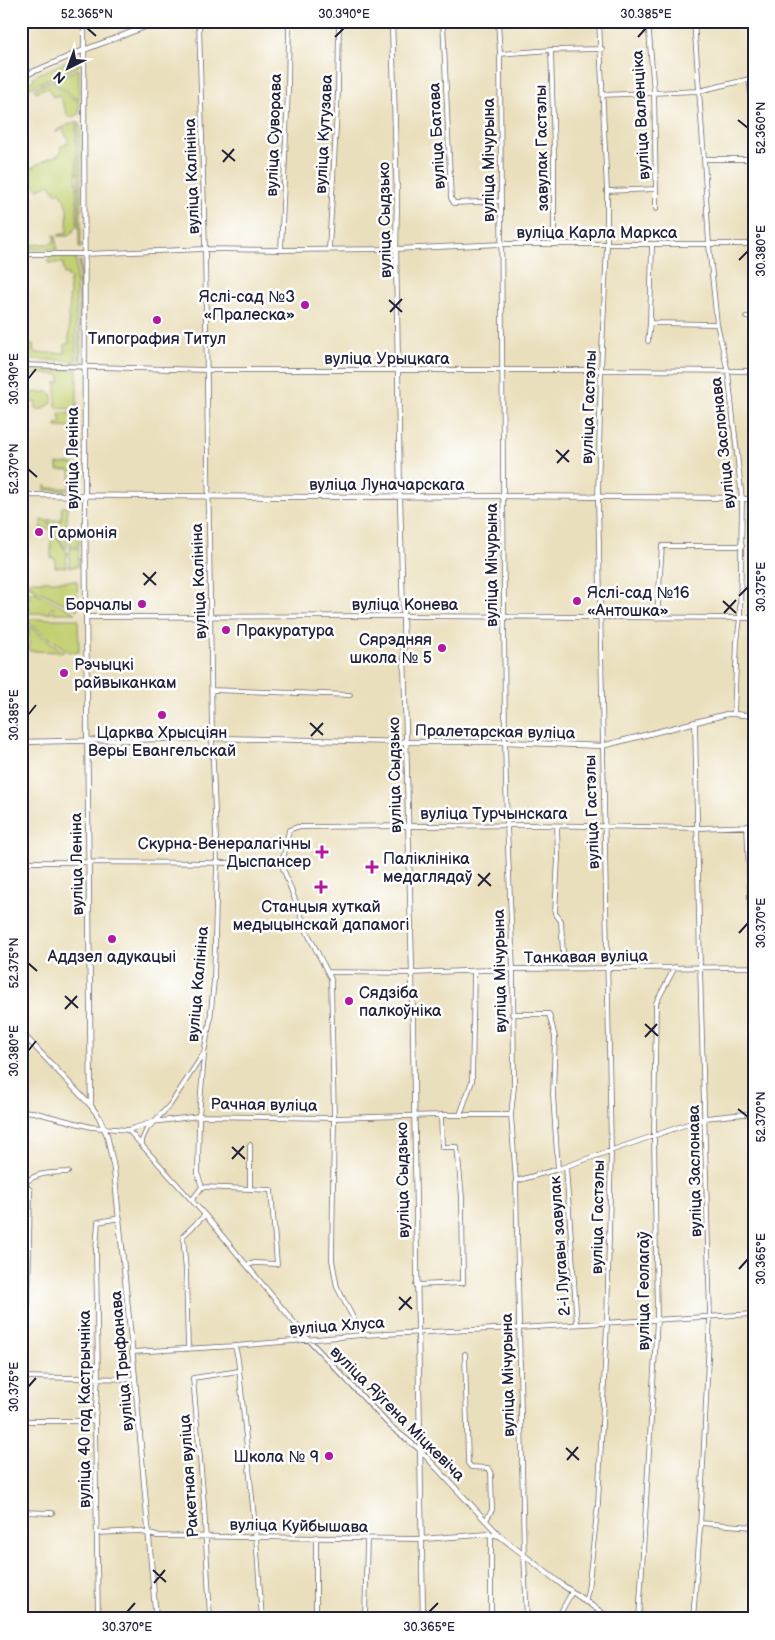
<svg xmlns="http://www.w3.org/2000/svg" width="775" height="1640" font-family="'Balsamiq Sans',sans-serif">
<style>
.green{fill:#c3d072;stroke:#727956}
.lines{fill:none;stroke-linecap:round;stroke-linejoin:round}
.minor-casing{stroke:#686468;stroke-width:5.5}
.tertiary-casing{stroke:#686468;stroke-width:6}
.minor{stroke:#fff;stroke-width:4}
.tertiary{stroke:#fff;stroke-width:4.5}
.ticks{fill:none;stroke:#22223b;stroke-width:2}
.poi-dot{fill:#b5179e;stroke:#fff;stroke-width:2}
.labels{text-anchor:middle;stroke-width:5;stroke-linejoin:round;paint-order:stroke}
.street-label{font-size:16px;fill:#22223b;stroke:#fff}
.poi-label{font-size:16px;fill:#22223b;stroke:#fff;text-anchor:start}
.neatline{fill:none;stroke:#22223b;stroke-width:2}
.ticks-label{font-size:12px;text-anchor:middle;fill:#22223b}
</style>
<rect width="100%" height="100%" fill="#fff"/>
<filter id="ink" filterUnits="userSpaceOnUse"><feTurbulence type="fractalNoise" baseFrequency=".02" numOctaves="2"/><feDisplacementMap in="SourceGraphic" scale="10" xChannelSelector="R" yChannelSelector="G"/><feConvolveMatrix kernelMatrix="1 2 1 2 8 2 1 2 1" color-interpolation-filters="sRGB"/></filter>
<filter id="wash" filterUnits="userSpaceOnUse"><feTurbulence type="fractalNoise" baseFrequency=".0096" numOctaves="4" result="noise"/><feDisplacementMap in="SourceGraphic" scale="20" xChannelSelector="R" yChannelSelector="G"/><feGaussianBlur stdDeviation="1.12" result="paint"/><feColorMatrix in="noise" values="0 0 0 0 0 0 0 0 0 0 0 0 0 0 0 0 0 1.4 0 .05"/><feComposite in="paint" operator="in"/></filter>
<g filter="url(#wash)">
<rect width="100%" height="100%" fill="#eadfbc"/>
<path class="green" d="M74 58 79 63V66L21 91V86L33 81 34 76Z
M79 69V101L52 80Z
M50 81 79 103V114L69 118 61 99 58 95 53 97 48 87 45 89 44 88 36 92 34 88Z
M76 121 77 226 69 236H59L58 235 67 233C67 214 70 209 60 191L55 193 50 184 38 189 21 170V164L24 161 28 169 36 166V165L47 160V159L59 155V153L62 151 60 147 69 142 63 129 56 132V131Z
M78 121 81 127V248H79Z
M24 234H26V243L30 245 54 243V234L56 236 57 249H24Z
M76 256V361L28 359V348L30 344H33L34 353H65V344L69 343V308H70L69 296 70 295 69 282 71 281V278H68V274H64L63 263H48V260L52 257Z
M79 261H81V361H79Z
M21 369 77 370V409L58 408 56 406V383L60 382V375C55 373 34 374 29 376L28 383H21Z
M49 392 52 394V403L43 409H36V402L21 404V393Z
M59 413H77L76 428 56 427V424L61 423Z
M57 464H74L76 466V491L45 490V485L49 488H70V470H57Z
M62 507H67V547L66 549 48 520H61Z
M41 520H46L67 553 66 567H55V558H51V529H41Z
M70 527H79V546H70Z
M70 548H79L78 567H69Z
M29 581H77L78 610 34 589V586H29Z
M29 592H35L76 613H54L53 607 51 608V613H29Z
M29 619H78L79 652H69L29 623Z
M29 626 64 652 29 651Z"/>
</g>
<g filter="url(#ink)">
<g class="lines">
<defs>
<path id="minor" d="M443 21 451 198 454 203 501 201
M498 21 500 54 501 201 505 742 507 825 513 969 514 1087 511 1115 516 1181 524 1556 527 1619
M694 21 704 159 709 245 717 324 728 372 742 499 740 618 737 642 734 714
M551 50 554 154V233L556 244
M500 54 551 50 602 49
M749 79 754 115
M602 95 699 91 754 78
M704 159H754
M656 189V209
M607 191 656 189 654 92 648 21
M329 249 338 92 339 21
M281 250 288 90 289 21
M21 254H85L205 249 281 250 396 249 501 244H754
M746 317H754
M650 323 717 324
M648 341 650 323 652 245
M21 365 207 370H601L754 371
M86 617 404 616 754 618
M657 618 662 546H742
M212 690 350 695
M557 826 558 858 555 913 561 921 564 969
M747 826 754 988
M21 862 281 863 284 855 289 830 297 827 533 825 698 828 754 826
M281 863 308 934 331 979 334 1118 332 1260 337 1287 362 1335
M328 972 412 973 513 969 754 967
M512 1014H549L555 1037 553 1095 558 1169
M21 1111 33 1112 91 1127 128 1130 153 1122 199 1116 334 1118 441 1115H511
M460 1115 472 1081 474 972
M128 1130 205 1215 308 1339 390 1426 419 1449
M250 1145V1189
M142 1146V1140L147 1129 170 1105 204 1053 210 1021 214 980 217 862 212 738 205 249 199 21
M566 1167 577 1324
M516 1181 558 1169 705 1118 754 1113
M24 1184C35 1172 52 1173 68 1172
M21 1185 24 1184 30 1190 28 1304 25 1312 21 1314
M202 1187 271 1190 277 1264 255 1263 247 1265
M192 1200 202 1187 198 1175 199 1116 204 1056
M416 1285 463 1283 462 1197 457 1147H442L441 1115
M235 1346 238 1359 256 1537 262 1619
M188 1349 186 1271 183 1236 205 1215
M132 1352 235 1346 362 1335 518 1328 754 1314
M465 1354 468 1463 471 1467 488 1468 491 1472 492 1510 486 1520
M21 1377 135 1379
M21 1421H95
M21 1512 52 1513
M700 1523 754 1527
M98 1533 138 1531 157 1536 422 1539
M491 1534V1619
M316 1537V1619
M585 1602 588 1590 598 1504 607 1323 611 1150 598 497 601 370 607 245V191L599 21
M21 1616 95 1619
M98 1619 95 1421 98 1378 96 1249 98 1222 120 1218
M210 1619 204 1504 193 1378 239 1371
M365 1619 367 1538
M563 1619 562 1610 572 1592
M639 1619 657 1319 654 1135 656 1003 675 967
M693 1619 700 1528 710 1316 700 967 695 722"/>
<path id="tertiary" d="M84 21 85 505 91 1106
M392 21 397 199 396 249 400 497 412 973 423 1619
M21 77 84 50 161 21
M21 495 303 497 503 496 737 498 754 500
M21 742 212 738 406 742H505L602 746 727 714H734L754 716
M21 1032 91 1106 99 1117 107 1135 114 1169 135 1379 156 1619
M419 1449 501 1537 561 1584 611 1619
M422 1539 491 1534 500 1536"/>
</defs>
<use href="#minor" class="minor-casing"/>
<use href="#tertiary" class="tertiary-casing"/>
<use href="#minor" class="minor"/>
<use href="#tertiary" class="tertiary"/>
</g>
</g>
<path class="ticks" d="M87 28 96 36M335 37 344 28M638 37 646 28M738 120 748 128M222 150 235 161M223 162 234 149M739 260 748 251M389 300 402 312M390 312 402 299M28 379 36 369M556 450 569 462M557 463 569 450M28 469 37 477M143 573 156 585M144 585 156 572M739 596 748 587M723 601 736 613M724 613 736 600M28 715 36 705M310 723 323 735M311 736 323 723M478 874 491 886M478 886 490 873M739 933 748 923M28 963 37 971M65 996 78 1008M65 1009 77 996M645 1024 658 1036M645 1037 657 1024M28 1051 36 1041M738 1109 748 1117M232 1147 245 1159M232 1159 244 1146M739 1269 748 1259M399 1297 412 1309M399 1310 411 1297M28 1387 36 1378M566 1448 579 1460M567 1460 578 1447M153 1570 166 1582M154 1583 165 1570M127 1612 135 1603M429 1612 438 1603"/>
<g class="poi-dot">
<circle cx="305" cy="305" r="5"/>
<circle cx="157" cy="320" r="5"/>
<circle cx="39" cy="532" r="5"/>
<circle cx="577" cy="601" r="5"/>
<circle cx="142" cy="604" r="5"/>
<circle cx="226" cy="630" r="5"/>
<circle cx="442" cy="648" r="5"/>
<circle cx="64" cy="673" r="5"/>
<circle cx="162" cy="715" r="5"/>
<path d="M319.5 844.5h5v5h5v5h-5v5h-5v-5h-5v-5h5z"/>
<path d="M369.5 859.5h5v5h5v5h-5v5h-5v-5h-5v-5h5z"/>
<path d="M318.5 879.5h5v5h5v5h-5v5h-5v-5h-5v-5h5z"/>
<circle cx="112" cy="939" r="5"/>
<circle cx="349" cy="1001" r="5"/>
<circle cx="329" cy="1456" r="5"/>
</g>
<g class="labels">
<g class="street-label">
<text transform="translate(640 115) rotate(-93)" y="6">вуліца Валенціка</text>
<text transform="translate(323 134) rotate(-87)" y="6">вуліца Кутузава</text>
<text transform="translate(273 135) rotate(-88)" y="6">вуліца Суворава</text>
<text transform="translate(436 136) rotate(-93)" y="6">вуліца Батава</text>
<text transform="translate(541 148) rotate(-91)" y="6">завулак Гастэлы</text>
<text transform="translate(488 160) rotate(-90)" y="6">вуліца Мічурына</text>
<text transform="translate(191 176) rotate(-92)" y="6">вуліца Калініна</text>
<text transform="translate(384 220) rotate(-91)" y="6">вуліца Сыдзько</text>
<text x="597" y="238">вуліца Карла Маркса</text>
<text x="387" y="364">вуліца Урыцкага</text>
<text transform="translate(588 407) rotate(-88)" y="6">вуліца Гастэлы</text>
<text transform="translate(722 443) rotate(-96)" y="6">вуліца Заслонава</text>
<text transform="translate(72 458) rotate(-90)" y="6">вуліца Леніна</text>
<text x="387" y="490">вуліца Луначарскага</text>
<text transform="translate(491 565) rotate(-90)" y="6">вуліца Мічурына</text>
<text transform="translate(198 581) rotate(-92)" y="6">вуліца Калініна</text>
<text x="405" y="610">вуліца Конева</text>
<text transform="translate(495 731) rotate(1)" y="6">Пралетарская вуліца</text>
<text transform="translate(394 775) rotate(-91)" y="6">вуліца Сыдзько</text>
<text transform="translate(591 812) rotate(-92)" y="6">вуліца Гастэлы</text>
<text x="494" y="819">вуліца Турчынскага</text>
<text transform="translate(76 864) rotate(-91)" y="6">вуліца Леніна</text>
<text transform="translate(586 956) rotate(-1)" y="6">Танкавая вуліца</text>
<text transform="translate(499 971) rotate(-91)" y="6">вуліца Мічурына</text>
<text transform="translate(197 984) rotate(-85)" y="6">вуліца Калініна</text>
<text transform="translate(264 1104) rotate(1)" y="6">Рачная вуліца</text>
<text transform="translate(694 1171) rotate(-91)" y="6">вуліца Заслонава</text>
<text transform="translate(402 1180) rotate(-91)" y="6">вуліца Сыдзько</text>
<text transform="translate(597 1217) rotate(-89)" y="6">вуліца Гастэлы</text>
<text transform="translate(559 1246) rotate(-94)" y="6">2-і Лугавы завулак</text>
<text transform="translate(643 1291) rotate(-90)" y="6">вуліца Геолагаў</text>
<text transform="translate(337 1325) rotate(-4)" y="6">вуліца Хлуса</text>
<text transform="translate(121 1361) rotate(-95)" y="6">вуліца Трыфанава</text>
<text transform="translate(507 1375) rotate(-91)" y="6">вуліца Мічурына</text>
<text transform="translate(84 1409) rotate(-90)" y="6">вуліца 40 год Кастрычніка</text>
<text transform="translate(398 1413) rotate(45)" y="6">вуліца Яўгена Міцкевіча</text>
<text transform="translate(188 1476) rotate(-94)" y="6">Ракетная вуліца</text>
<text transform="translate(299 1525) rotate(1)" y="6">вуліца Куйбышава</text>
</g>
<g class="poi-label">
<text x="295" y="302" text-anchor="end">Яслі-сад №3<tspan x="295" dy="18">«Пралеска»</tspan></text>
<text x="157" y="344" text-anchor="middle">Типография Титул</text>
<text x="49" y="538">Гармонія</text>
<text x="587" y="598">Яслі-сад №16<tspan x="587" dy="18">«Антошка»</tspan></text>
<text x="132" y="610" text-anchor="end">Борчалы</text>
<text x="236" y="636">Пракуратура</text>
<text x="432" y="645" text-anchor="end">Сярэдняя<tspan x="432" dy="18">школа № 5</tspan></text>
<text x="74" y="670">Рэчыцкі<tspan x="74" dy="18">райвыканкам</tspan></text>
<text x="162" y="738" text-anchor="middle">Царква Хрысціян<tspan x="162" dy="18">Веры Евангельскай</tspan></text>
<text x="311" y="849" text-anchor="end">Скурна-Венералагічны<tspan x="311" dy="18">Дыспансер</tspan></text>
<text x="383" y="864">Паліклініка<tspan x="383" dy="18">медаглядаў</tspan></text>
<text x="321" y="912" text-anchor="middle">Станцыя хуткай<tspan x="321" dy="18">медыцынскай дапамогі</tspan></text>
<text x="112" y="962" text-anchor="middle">Аддзел адукацыі</text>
<text x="359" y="998">Сядзіба<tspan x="359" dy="18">палкоўніка</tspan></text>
<text x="319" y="1462" text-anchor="end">Школа № 9</text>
</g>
</g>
<rect width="775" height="1640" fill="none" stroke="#fff" stroke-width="55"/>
<g transform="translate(68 68) rotate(222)" stroke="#ffffff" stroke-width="4" paint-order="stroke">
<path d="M0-4L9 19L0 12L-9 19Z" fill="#22223b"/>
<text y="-8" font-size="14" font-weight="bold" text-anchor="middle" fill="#22223b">N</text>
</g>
<rect x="28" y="28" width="720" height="1584" class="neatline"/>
<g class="ticks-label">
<text x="87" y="18">52.365°N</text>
<text x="344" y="18">30.390°E</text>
<text x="646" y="18">30.385°E</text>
<text transform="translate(761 128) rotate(-90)" y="4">52.360°N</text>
<text transform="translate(761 251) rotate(-90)" y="4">30.380°E</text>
<text transform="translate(14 379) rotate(-90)" y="4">30.390°E</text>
<text transform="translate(14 469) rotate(-90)" y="4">52.370°N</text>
<text transform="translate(761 587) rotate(-90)" y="4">30.375°E</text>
<text transform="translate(14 715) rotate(-90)" y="4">30.385°E</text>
<text transform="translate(761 923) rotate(-90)" y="4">30.370°E</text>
<text transform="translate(14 963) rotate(-90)" y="4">52.375°N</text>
<text transform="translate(14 1051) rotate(-90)" y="4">30.380°E</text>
<text transform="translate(761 1117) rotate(-90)" y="4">52.370°N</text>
<text transform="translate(761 1259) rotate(-90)" y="4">30.365°E</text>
<text transform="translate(14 1387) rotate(-90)" y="4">30.375°E</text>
<text x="127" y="1631">30.370°E</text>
<text x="429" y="1631">30.365°E</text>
</g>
</svg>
